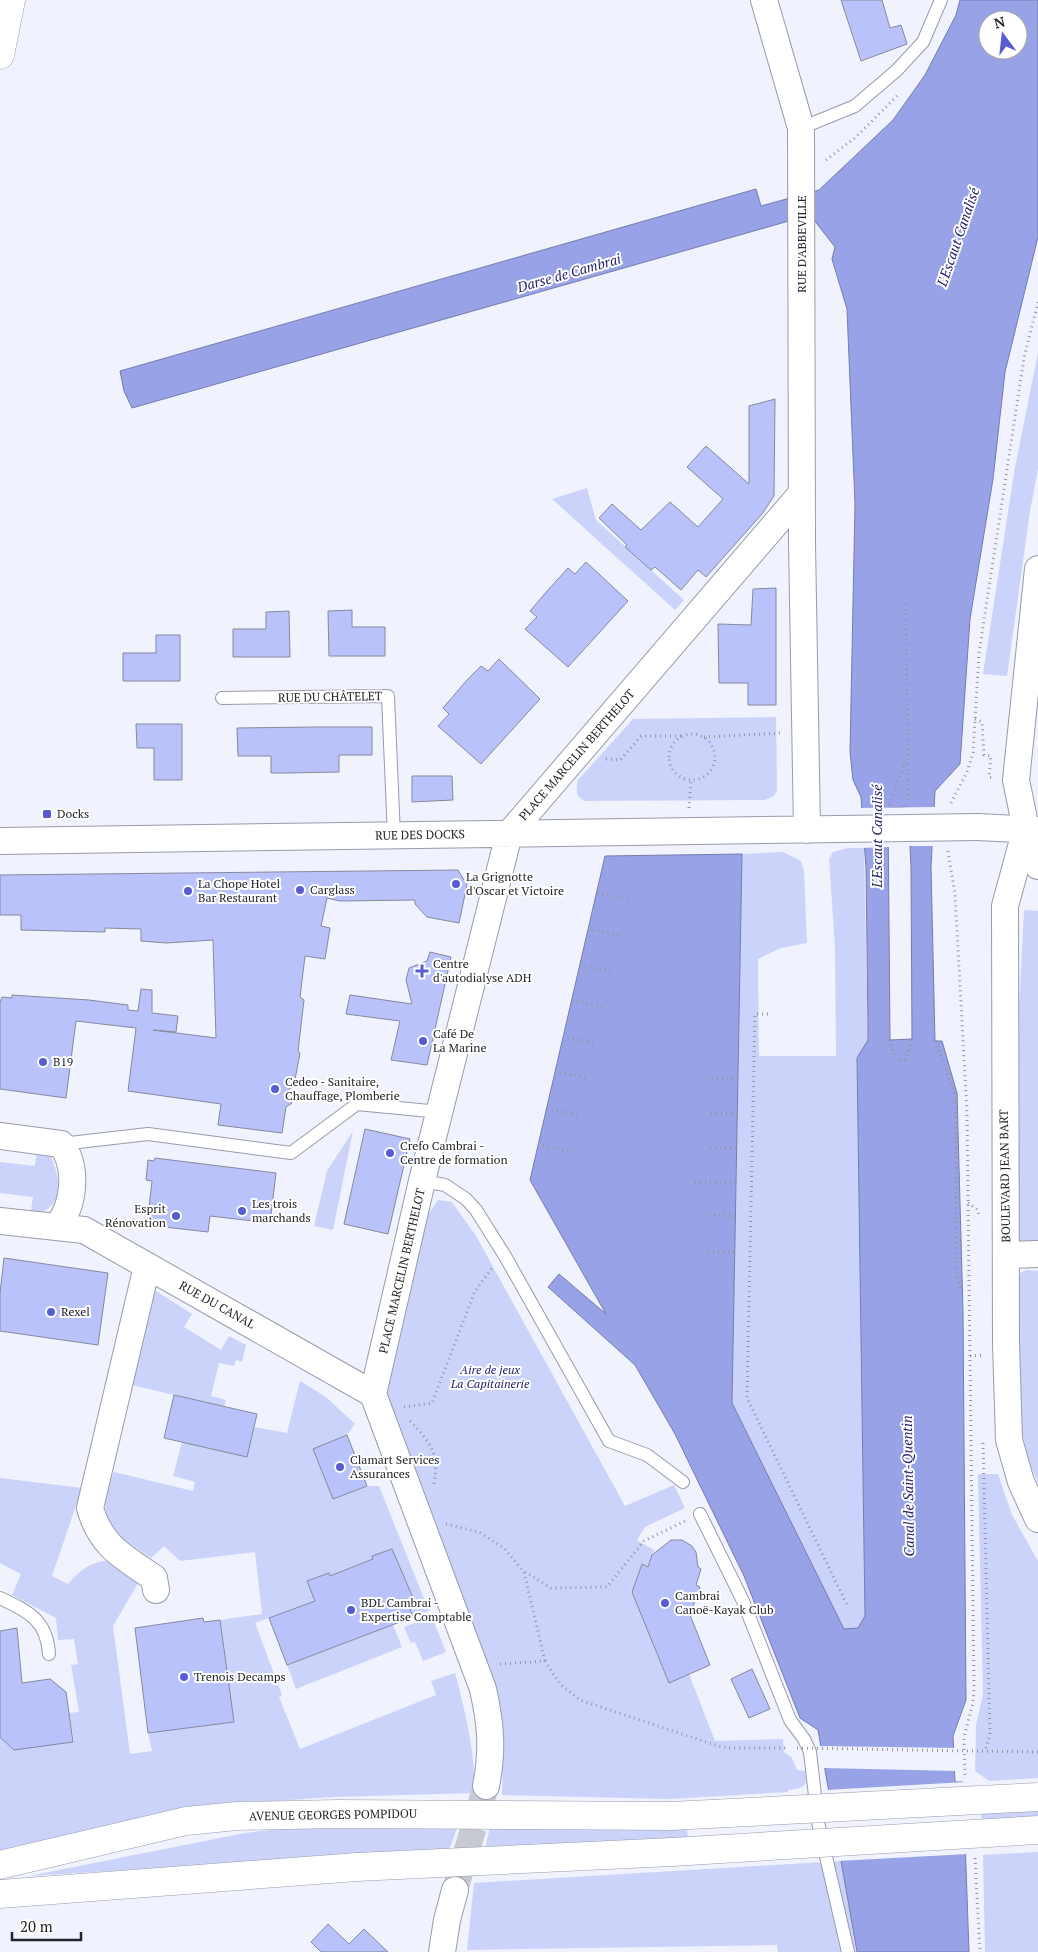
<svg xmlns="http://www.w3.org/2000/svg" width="1038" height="1952" font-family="'PT Serif',serif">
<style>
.green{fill:#cbd3fb}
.water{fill:#98a2e6;stroke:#757cae;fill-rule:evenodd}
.pier{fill:#f0f2fd}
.building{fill:#b9c2fb;stroke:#86899a}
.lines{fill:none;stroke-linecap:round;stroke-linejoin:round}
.minor-tunnel{stroke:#c7c9d3;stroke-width:26;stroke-dasharray:26 13;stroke-linecap:butt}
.service-casing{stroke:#989bab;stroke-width:14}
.minor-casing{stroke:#989bab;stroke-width:28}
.secondary-casing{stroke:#989bab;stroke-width:29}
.path{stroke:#94959e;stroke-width:3;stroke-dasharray:1 4;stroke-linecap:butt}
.service{stroke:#fff;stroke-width:12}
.minor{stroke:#fff;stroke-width:26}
.secondary{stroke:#fff;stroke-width:28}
.minor-bridge-casing{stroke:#989bab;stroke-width:28;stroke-linecap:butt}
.secondary-bridge-casing{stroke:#989bab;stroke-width:29;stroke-linecap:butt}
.path-bridge{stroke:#94959e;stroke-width:3;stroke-dasharray:1 4;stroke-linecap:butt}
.minor-bridge{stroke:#fff;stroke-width:26}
.secondary-bridge{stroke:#fff;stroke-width:28}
.poi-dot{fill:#585bd2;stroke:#fff;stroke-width:2}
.labels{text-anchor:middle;stroke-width:4;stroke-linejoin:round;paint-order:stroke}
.street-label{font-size:12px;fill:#24252c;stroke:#fff}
.poi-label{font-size:12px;fill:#24252c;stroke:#fff;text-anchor:start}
.park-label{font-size:12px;font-style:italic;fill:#23206e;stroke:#fff}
.water-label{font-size:14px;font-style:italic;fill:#252270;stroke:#fff}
</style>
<rect width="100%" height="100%" fill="#f0f2fd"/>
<path class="green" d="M1038 353V469L1030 511 1007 676 983 674 1015 467Z
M587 488 596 520 684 600 675 610 552 499Z
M776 717 777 790 774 796 765 800 585 801C575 797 576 790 578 780L633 719Z
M848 848H864L868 1040 857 1058 865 1616 858 1628 844 1629 732 1403 742 854 783 852 801 861 804 871 807 943 781 948 758 959 759 1056H836L835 947 829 859 833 852Z
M1024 910 1038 911V1240L1029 1243 1020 1241 1016 1232 1015 1088Z
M353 1131 333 1230 314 1226 327 1171Z
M37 1149 48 1150C61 1177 68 1209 30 1216L33 1197 0 1193V1162L35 1166Z
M438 1200 452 1202 476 1236 625 1506 674 1485 685 1508 645 1527 637 1540 654 1550 648 1567 642 1564 632 1592 669 1683 689 1674 715 1741 783 1739 784 1752 792 1758 797 1770 809 1772C808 1787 802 1788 788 1790V1792L670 1799 502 1795 503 1727 498 1697 388 1407 384 1382 428 1215Z
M1027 1270 1038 1271V1483C1009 1421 1018 1347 1018 1280L1020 1273Z
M152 1291H156L192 1314 184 1327 221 1350 229 1336 246 1345 242 1362 236 1360 234 1366 219 1363 211 1396 226 1400 224 1407 132 1385Z
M300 1381 326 1397 355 1424 347 1435 314 1449 333 1499 367 1486H379L429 1611 413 1617 407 1602 414 1599 391 1549 373 1556V1559L330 1576 329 1573 308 1581 315 1601 255 1623 282 1695 279 1697 300 1749 436 1695 431 1681 455 1673C465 1712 476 1752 474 1793L333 1797 260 1802 0 1853V1737L14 1750 74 1741 69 1713 79 1712 71 1665 78 1664 74 1639 58 1640 56 1618 12 1595 21 1574 0 1563V1478L82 1488 52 1576 68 1584C81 1568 94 1560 115 1560L125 1574H133L138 1583 113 1626 130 1754 152 1751 148 1733 233 1722 220 1620 262 1614 255 1552 180 1561 164 1546 151 1558C113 1532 93 1520 114 1472L193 1491 195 1482 173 1476 182 1442 254 1427 287 1433Z
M978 1474H998L1012 1515 1038 1561V1778L989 1781 975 1771 976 1725 983 1694Z
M432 1617 446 1652 423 1661 415 1642 411 1643 404 1627Z
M393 1625 402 1647 296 1689 287 1665Z
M1038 1811V1820L982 1823 981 1813Z
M384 1824 458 1826 449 1850 29 1876 245 1833 277 1829Z
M490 1827 687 1829 688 1838 485 1849Z
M1038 1852V1952H985L983 1855Z
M841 1861 856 1952H778L777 1945 467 1950 474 1883Z"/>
<path class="water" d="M960 0H1038V237L1005 372 993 479 970 619 960 764 935 791 931 867 935 1041H942L957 1093 963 1312 966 1700 953 1736 955 1782H963L969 1952H857L818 1730 800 1718 744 1576 675 1434 635 1365 548 1287 559 1274 606 1314 530 1180 605 856 742 854 732 1403 844 1629 858 1628 865 1616 857 1058 868 1040V1024L866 868 861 797 853 780 850 752 855 504 847 309 832 259 835 247 810 215 132 408 124 391 120 371 756 189 761 206 819 190 893 120 925 75 956 15ZM988 20H1018V50H988ZM908 807 911 867 912 1039 890 1040 888 808Z"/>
<path class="pier" d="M936 807 935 846H907L905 810H890V847L861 848 859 808Z
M819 1746 956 1748 957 1771 823 1768Z
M965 1782 968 1854 838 1861 826 1790Z"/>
<path class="building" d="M841 0H882L890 28 901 25 907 44 861 61Z
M775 399 774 496 762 514 706 577 698 570 681 590 655 567 651 570 625 547 627 545 599 518 612 504 641 530 670 502 698 527 723 499 687 467 706 446 749 484V406Z
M586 562 628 601 568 667 525 629 537 617 530 611 548 590 568 568 575 574Z
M776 588V705H748V683H719L718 624 751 625 753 589Z
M352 610V627H385V656H329L328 611Z
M289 611 290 657H233V629H266V612Z
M156 635H180V681H123V653H156Z
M499 659 540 699 481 764 438 726 449 714 443 708 467 680 481 666 488 671Z
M136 724H182V780H154V748H137Z
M315 727H372V755H339V772L286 773H271V756H238L237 728Z
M412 776H452L453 800 412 802Z
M458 870 467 885 459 923 427 917 415 904V900L340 901 327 898 321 926 330 928 325 959 305 956 300 997 304 1000 298 1051 300 1053 294 1085 286 1092 292 1103 286 1107 282 1133 218 1125 221 1104 128 1091 136 1028 76 1021 66 1098 0 1089V1002L2 997 12 998V995L89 1000 128 1005V1010L138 1011 141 989 152 990V1013L178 1016 176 1032 153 1030 216 1038 213 940 166 943 141 941V929L105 928V932L21 930V915H0V875Z
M430 952 451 957 427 1065 391 1060 400 1021 346 1014 350 995 412 1004 406 980 409 968 427 961Z
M365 1129 410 1139 388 1234 344 1224Z
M155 1158 276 1173 270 1223 210 1216 208 1232 147 1225 152 1181 146 1180 148 1160 154 1161Z
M4 1258 108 1273 98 1345 0 1331V1293Z
M174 1395 257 1414 247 1457 164 1438Z
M347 1435 367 1486 333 1499 313 1449Z
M671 1540H682L692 1546 696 1552 698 1567 701 1569 696 1585 700 1587 690 1615 710 1665 669 1683 632 1592 642 1564 648 1567 652 1555Z
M392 1549 414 1600 407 1602 413 1617 287 1665 269 1618 315 1601 307 1581 329 1573 330 1576 373 1559 372 1556Z
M203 1618 204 1622 220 1620 234 1722 148 1733 135 1628Z
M17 1628 22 1683 50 1679 66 1692 73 1742 14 1750 0 1737V1631Z
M752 1669 770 1709 749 1718 731 1679Z
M328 1924 349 1944 364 1929 388 1952H321L311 1942Z"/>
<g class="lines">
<path class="minor-tunnel" d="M455 1890 486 1786"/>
<defs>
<path id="service" d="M801 128 855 106 897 70 923 42 941 0
M222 698 388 696 394 836
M61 1144 148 1134 291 1153 357 1104 440 1112
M422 1181 445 1185 466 1199 476 1210 505 1256 609 1441 647 1455 683 1482
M700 1514 743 1601 790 1720 804 1739 810 1752 818 1822 848 1952
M0 1598C28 1611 47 1620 49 1654"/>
<path id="minor" d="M764 0 801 128 802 543 807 830
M1038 569 1016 780 1026 829 1038 866
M977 827 1038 830
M1026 829 1005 906 1006 1344 1009 1440 1021 1482 1038 1519
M0 841 840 829
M0 1136 61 1144C78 1166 75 1205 57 1226
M0 1221 84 1230 373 1394
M1006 1255 1038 1254
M147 1266 90 1508C101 1547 124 1557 154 1578L156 1590
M373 1394 422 1181 509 834 802 493
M373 1394 483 1689C491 1725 493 1750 486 1786
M442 1952 447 1920 455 1890"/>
<path id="secondary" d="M0 55 11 0
M0 1865 186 1821 237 1816 337 1814 671 1816
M0 1894 357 1867 672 1852"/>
</defs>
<use href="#service" class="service-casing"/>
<use href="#minor" class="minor-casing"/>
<use href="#secondary" class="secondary-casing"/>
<path class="path" d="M826 160 856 137 899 94
M906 604 908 804
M975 719 982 722 984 755 991 756 989 777 992 778
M669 757a23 23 0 1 1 46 0a23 23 0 1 1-46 0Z
M704 737 781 733
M606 759 620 760 641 736H681
M951 803 967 772 973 753 979 653 1024 358 1038 302
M889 805 906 759
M689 808 691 781
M948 851 955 894 967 1113 974 1689 973 1703 964 1737 965 1777
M597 893 631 899
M588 929 622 936
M580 965 611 971
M572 1000 602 1007
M768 1014H755L747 1398 847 1605
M563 1036 593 1043
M889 1040 896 1060H905L912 1039
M935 1041 955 1094 957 1278 962 1292
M555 1071 586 1078
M712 1078 738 1079
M547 1108 577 1115
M711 1113 737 1114
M538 1144 568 1151
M710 1148H736
M695 1182 736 1183
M968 1203 978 1210 979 1217
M709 1215 735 1216
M708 1251 735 1252
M970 1356 982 1355
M404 1407 432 1403 475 1291 492 1268
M410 1421C430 1442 440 1454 434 1484
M983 1443 990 1735 985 1751
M446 1524 479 1532 504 1548 524 1572 545 1661
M525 1572 551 1588 607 1587 644 1541 685 1521
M500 1664 545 1661 560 1684 580 1700 718 1746 729 1748H788
M972 1751 1038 1752
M975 1858 980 1952"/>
<use href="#service" class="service"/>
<use href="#minor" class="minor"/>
<use href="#secondary" class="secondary"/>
<defs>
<path id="minor-bridge" d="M840 829 977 827"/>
<path id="secondary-bridge" d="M671 1816 1038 1797
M672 1852 1038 1830"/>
</defs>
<use href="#minor-bridge" class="minor-bridge-casing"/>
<use href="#secondary-bridge" class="secondary-bridge-casing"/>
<path class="path-bridge" d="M797 1748 972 1751"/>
<use href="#minor-bridge" class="minor-bridge"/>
<use href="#secondary-bridge" class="secondary-bridge"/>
</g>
<g class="poi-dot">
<rect x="42" y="809" width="10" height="10" rx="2.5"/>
<circle cx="456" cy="884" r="5"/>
<circle cx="300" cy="890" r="5"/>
<circle cx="188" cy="891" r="5"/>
<path d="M419.5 963.5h5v5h5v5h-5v5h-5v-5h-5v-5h5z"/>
<circle cx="423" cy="1041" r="5"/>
<circle cx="43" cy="1062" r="5"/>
<circle cx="275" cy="1089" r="5"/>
<circle cx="390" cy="1153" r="5"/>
<circle cx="242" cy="1211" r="5"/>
<circle cx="176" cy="1216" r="5"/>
<circle cx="51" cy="1312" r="5"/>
<circle cx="340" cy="1467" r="5"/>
<circle cx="665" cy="1603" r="5"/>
<circle cx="351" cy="1610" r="5"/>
<circle cx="184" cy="1677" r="5"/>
</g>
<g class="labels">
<g class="street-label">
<text transform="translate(802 244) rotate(-90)" y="4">RUE D'ABBEVILLE</text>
<text transform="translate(330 697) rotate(-1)" y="4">RUE DU CHÂTELET</text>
<text transform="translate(577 755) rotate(-49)" y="4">PLACE MARCELIN BERTHELOT</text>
<text transform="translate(420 835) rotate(-1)" y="4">RUE DES DOCKS</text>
<text transform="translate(1005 1176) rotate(-91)" y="4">BOULEVARD JEAN BART</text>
<text transform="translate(402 1271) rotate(-77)" y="4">PLACE MARCELIN BERTHELOT</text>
<text transform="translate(217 1305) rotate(29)" y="4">RUE DU CANAL</text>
<text transform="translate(333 1815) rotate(-1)" y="4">AVENUE GEORGES POMPIDOU</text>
</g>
<g class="poi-label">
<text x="57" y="818">Docks</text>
<text x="466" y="881">La Grignotte<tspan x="466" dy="14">d'Oscar et Victoire</tspan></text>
<text x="198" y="888">La Chope Hotel<tspan x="198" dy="14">Bar Restaurant</tspan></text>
<text x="310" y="894">Carglass</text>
<text x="433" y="968">Centre<tspan x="433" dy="14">d'autodialyse ADH</tspan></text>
<text x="433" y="1038">Café De<tspan x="433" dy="14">La Marine</tspan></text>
<text x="53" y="1066">B19</text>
<text x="285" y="1086">Cedeo - Sanitaire,<tspan x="285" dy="14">Chauffage, Plomberie</tspan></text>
<text x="400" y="1150">Crefo Cambrai -<tspan x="400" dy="14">Centre de formation</tspan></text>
<text x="252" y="1208">Les trois<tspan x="252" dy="14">marchands</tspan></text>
<text x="166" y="1213" text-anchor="end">Esprit<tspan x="166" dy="14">Rénovation</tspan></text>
<text x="61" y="1316">Rexel</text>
<text x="350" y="1464">Clamart Services<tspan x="350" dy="14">Assurances</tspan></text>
<text x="675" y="1600">Cambrai<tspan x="675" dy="14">Canoë-Kayak Club</tspan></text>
<text x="361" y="1607">BDL Cambrai -<tspan x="361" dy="14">Expertise Comptable</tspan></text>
<text x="194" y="1681">Trenois Decamps</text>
</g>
<g class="park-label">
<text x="490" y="1374">Aire de jeux<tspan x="490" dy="14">La Capitainerie</tspan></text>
</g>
<g class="water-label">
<text transform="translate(958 237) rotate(-71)" y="5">L'Escaut Canalisé</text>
<text transform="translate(569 273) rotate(-16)" y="5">Darse de Cambrai</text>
<text transform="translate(877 836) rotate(-90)" y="5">L'Escaut Canalisé</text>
<text transform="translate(908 1486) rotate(-91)" y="5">Canal de Saint-Quentin</text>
</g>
</g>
<g transform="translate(1003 35) rotate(345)"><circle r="24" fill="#ffffff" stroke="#a7a8ab"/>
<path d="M0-4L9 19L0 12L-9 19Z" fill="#585bd2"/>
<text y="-8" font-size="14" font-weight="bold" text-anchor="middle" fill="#24252c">N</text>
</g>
<path d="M12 1932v8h69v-8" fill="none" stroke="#24252c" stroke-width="2.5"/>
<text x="20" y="1932" font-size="15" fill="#24252c" stroke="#ffffff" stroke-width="4" paint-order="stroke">20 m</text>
</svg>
